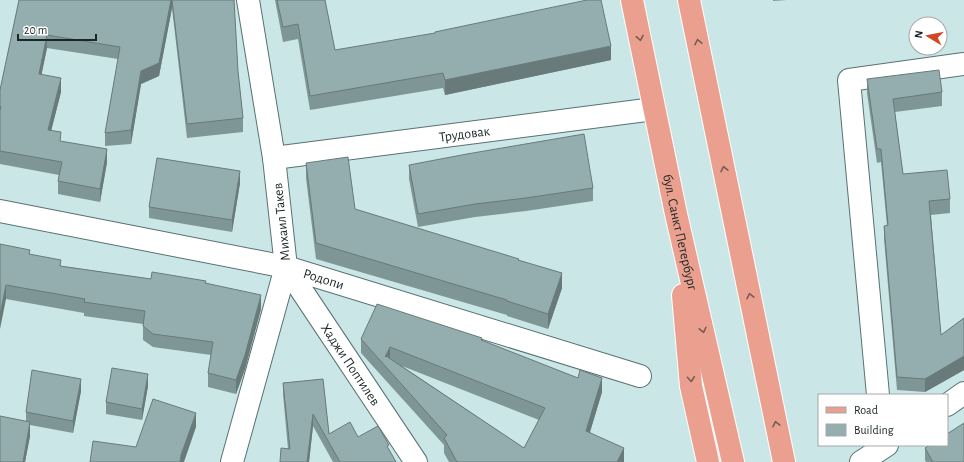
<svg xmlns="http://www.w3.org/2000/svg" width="964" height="462" font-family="'Alegreya Sans',sans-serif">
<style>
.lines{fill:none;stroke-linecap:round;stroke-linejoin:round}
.minor-casing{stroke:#597172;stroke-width:24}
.major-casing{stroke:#fff;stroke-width:24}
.minor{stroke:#fff;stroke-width:22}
.major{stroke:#eba08f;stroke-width:22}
.wall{fill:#7f9696;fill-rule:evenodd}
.shaded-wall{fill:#687a7a}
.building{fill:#94aeaf;stroke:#687a7a;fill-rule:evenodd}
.oneway{stroke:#795d56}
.labels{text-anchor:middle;stroke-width:3;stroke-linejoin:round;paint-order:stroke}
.street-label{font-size:14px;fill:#1c2627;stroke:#fff}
</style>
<rect width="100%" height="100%" fill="#cbe6e7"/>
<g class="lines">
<defs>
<g id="minor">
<path id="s1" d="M274 158 654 109"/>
<path id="s2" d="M0 211 286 267 640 376"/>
<path id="s3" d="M286 267 416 462"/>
<path d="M878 395 849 80 964 64"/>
<path d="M947 405 964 393"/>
<path d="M232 462 286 267 274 158 248 0"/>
<path d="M861 462 887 445"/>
</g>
<g id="major">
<path id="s4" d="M632 0 676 214 733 462"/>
<path d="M689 0 784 462"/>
<path d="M683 295 691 386 708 462"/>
</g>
</defs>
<use href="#minor" class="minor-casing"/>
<use href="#major" class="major-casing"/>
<use href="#minor" class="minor"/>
<use href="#major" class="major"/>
</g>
<path class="wall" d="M19 0H234L238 71 243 118V132L187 138 172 8 159 76 141 84 131 144 105 146V133L118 59 47 48 41 75 61 92 51 131 61 141 107 162 100 202 58 194V181L59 175 0 164V90Z
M275 0H325L335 50 611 60 445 95 443 88 310 110 298 39 283 42Z
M773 0H787L773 1Z
M867 79 942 92V106L895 112 903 174 950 199V213L931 215 941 335 964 318V370L925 392 897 390 884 239V226H887L881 162 877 163 867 93Z
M306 163 355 209 519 260 562 288 548 329 507 316V315L316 259 306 178Z
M409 165 593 188V201L526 211 475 217 418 227 409 179Z
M240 183 232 232 149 218V207Z
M0 244 30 254 61 266 151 279 206 283 261 309 245 369 236 394 208 387V373L211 355 153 347 143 340V324L84 316V313L6 299Z
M361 339 482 341 602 392 590 432 624 462H449L444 453V445L361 353ZM402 366 539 420 524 448Z
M323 379 329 434 358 437 389 450 396 462H333L313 426 309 462 288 449 283 394V383Z
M148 386 142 420 106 414V402Z
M81 391 73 433 30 425V436L25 462H0L26 421V412Z
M925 448 964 462H926L925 460Z"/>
<path class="shaded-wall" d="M171 0H172V8L159 76 141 84 131 144V130L141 71Z
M47 35V48L39 87V74Z
M611 46V60L445 95V80Z
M61 78V92L48 143V130Z
M107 149V162L100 202V189Z
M240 171V183L232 232V220Z
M562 273V288L548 329V314Z
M6 285V299L0 329V315Z
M261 295V309L245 369 236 394V380Z
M390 347V362L385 357Z
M964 356V370L925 392V379Z
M148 374V386L142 420V409Z
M602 378V392L586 445V431Z
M81 379V391L73 433V421Z
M196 413V427L184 462H180L181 455Z
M313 414V426L309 462H307Z
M30 422V436L25 462H23Z
M624 448V462H617Z"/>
<path class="building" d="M19 0H171L159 63 141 71 131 130 105 133 120 47 47 35 39 74 61 78 48 130 61 132 60 141 107 149 100 189 58 181 62 162 0 151V110L1 107 0 106V90Z
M172 0H234L238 71 243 118 187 124Z
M277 0H325L335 50 435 33V32L587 0H601L611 46 445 80 443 73 310 96 298 24 283 27Z
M939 70 942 92 893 99 903 174 947 170 950 199 929 201 941 335 964 318V356L925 379 897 377 884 226 888 225 881 149H877L867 79Z
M584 134 593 188 526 198 475 204 418 214 409 165 467 154Z
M348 157 355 209 519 259 518 260 562 273 548 314 507 301V300L316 243 306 163Z
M157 158 240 171 232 220 149 207Z
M0 244 30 250 29 254 61 260 60 266 151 279 152 272 206 281 205 283 261 295 245 355 236 380 208 373 213 342 153 334 143 326 145 311 84 302 85 299 6 285 0 315Z
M377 304 482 338 481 340 578 378 580 370 602 378 586 431 624 448 617 462H457L444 438 447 435 361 339ZM390 347 545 408 524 448 386 356 385 357Z
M112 368 148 374 142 409 106 402Z
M32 370 81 379 73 421 26 412Z
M323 379 329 434 350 422 358 437 378 426 389 445 387 446 396 462H340L313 414 307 462H280L281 448 290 449 283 383Z
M153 399 196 413 181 455 180 462H90L93 441 136 447Z
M0 416 30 422 23 462H0Z
M964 423V462H933L925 448 930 445H947V434Z"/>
<defs><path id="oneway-chevron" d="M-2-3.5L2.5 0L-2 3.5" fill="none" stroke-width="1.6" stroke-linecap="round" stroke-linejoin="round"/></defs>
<g class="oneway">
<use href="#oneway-chevron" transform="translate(640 38) rotate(79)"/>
<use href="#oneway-chevron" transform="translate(698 42) rotate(-102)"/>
<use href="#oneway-chevron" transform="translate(724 169) rotate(-102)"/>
<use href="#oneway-chevron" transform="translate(750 296) rotate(-102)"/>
<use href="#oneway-chevron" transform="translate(703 330) rotate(77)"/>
<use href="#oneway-chevron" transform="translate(691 379) rotate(85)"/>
<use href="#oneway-chevron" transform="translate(776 424) rotate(-102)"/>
</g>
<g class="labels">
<g class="street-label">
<text dy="5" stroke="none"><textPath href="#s1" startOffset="192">Трудовак</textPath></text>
<text transform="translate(281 222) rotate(-96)" y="5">Михаил Такев</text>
<text dy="5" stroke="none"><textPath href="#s4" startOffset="237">бул. Санкт Петербург</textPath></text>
<text dy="5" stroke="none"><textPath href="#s2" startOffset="331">Родопи</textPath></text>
<text dy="5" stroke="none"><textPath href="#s3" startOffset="117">Хаджи Поптилев</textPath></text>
</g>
</g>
<rect x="818" y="394" width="130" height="52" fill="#ffffff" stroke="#a4a8a9"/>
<rect x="826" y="407" width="20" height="6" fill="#eba08f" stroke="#a4a8a9"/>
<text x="854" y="414" font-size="12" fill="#1c2627">Road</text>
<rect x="826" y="424" width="20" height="12" fill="#94aeaf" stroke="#a4a8a9"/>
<text x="854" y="434" font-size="12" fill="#1c2627">Building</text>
<g transform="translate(928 36) rotate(280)"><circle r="19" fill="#ffffff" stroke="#a4a8a9"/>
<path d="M0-3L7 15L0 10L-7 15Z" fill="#d24826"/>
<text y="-6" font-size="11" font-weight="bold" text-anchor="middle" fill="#1c2627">N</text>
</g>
<path d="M18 34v6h78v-6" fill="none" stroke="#1c2627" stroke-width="2"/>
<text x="24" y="34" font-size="12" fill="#1c2627" stroke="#ffffff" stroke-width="3" paint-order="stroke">20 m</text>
</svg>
